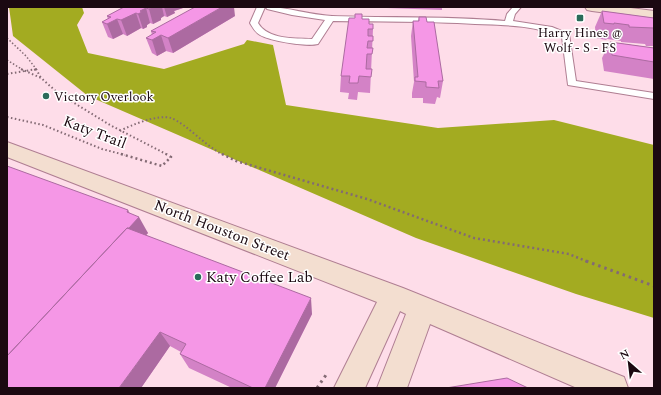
<svg xmlns="http://www.w3.org/2000/svg" width="661" height="395" font-family="Spectral,serif">
<style>
.forest{fill:#a3ab21}
.lines{fill:none;stroke-linecap:round;stroke-linejoin:round}
.lane-casing{stroke:#af7e92;stroke-width:2}
.secondary-casing{stroke:#af7e92;stroke-width:2}
.path-far3{stroke:#836a74;stroke-width:1.5;stroke-dasharray:1.5 2;stroke-linecap:butt}
.path-far2{stroke:#836a74;stroke-width:2;stroke-dasharray:1.5 2.5;stroke-linecap:butt}
.path-far1{stroke:#836a74;stroke-width:2.5;stroke-dasharray:2 3;stroke-linecap:butt}
.path{stroke:#836a74;stroke-width:3;stroke-dasharray:2.5 4;stroke-linecap:butt}
.lane{fill:#fff;fill-rule:evenodd}
.secondary{fill:#f3ded0;fill-rule:evenodd}
.wall{fill:#d382c6}
.shaded-wall{fill:#ac6aa1}
.building{fill:#f597e6;stroke:#ac6aa1}
.poi-dot{fill:#2a6b5a;stroke:#fff;stroke-width:1.5}
.labels{text-anchor:middle;stroke-width:3;stroke-linejoin:round;paint-order:stroke}
.far-poi-label{font-size:13px;fill:#1b0911;stroke:#fff}
.street-label{font-size:15px;fill:#1b0911;stroke:#fff}
.poi-label{font-size:15px;fill:#1b0911;stroke:#fff;text-anchor:start}
</style>
<rect width="100%" height="100%" fill="#fedde9"/>
<path class="forest" d="M9 7H82L84 13 77 25 88 53 164 69 244 44 247 40 273 45 286 105 438 128 554 120 654 145V318L576 294 416 238 88 96 13 36Z"/>
<g class="lines">
<defs>
<path id="lane" d="M257 7H265L258 23C268 40 295 38 312 39L325 20 292 15 267 9 266 7C288 7 310 15 332 16 390 18 448 16 505 21L507 14 513 7H521L515 14 513 21 552 27 569 34 576 81 654 93V99L568 85 562 37C535 25 504 25 475 24 428 21 380 22 333 21L318 44C307 47 270 41 260 35 255 32 253 28 250 23Z"/>
<path id="secondary" d="M585 7H623L654 11V19L592 11 587 10Z
M7 142 403 288 624 377 628 388H577L430 324 407 388H377L406 314 400 311 365 388H334L377 302 7 157Z"/>
</defs>
<use href="#lane" class="lane-casing"/>
<use href="#secondary" class="secondary-casing"/>
<path class="path-far3" d="M7 38 26 56 37 70
M7 60 23 70
M34 70 37 69"/>
<path class="path-far2" d="M21 69 41 78 58 93 110 125 168 155
M36 69 41 78
M7 74 37 69
M7 117 43 125 102 149 125 155
M120 131C131 125 158 114 171 118 187 124 206 147 224 155"/>
<path class="path-far1" d="M121 154 162 166 171 157 166 154
M222 154 236 161 367 199 474 238 569 254 588 262"/>
<path class="path" d="M586 261 654 286
M317 388 328 372"/>
<use href="#lane" class="lane"/>
<use href="#secondary" class="secondary"/>
</g>
<path class="wall" d="M124 7H183V8L174 11 175 13 167 17 164 16 161 18V20L153 24 150 23 147 25V27L143 29 141 28 127 36 123 34 113 39 108 37 102 22 108 19 107 16Z
M359 7H451V8H442V10Z
M602 11 654 18V46H646L645 44 621 42V41L607 39 606 40 596 38 595 27Z
M235 16 173 53 166 51 157 56 152 53 146 38 152 35 151 31Z
M419 17 427 22 443 81 440 98 437 97 435 104 423 103V98H412V93L414 82 411 36 413 21H418Z
M362 19 373 29 370 93 358 92 357 100 348 99 349 93 340 92 341 76Z
M610 42 654 48V79L604 71 602 58Z
M130 213 148 233 146 235 312 314 275 388H232L189 368 180 354 181 352 170 346 141 388Z"/>
<path class="shaded-wall" d="M153 7H162L164 16 161 18V20L153 24 149 9Z
M164 7H183V8L174 11 175 13 167 17Z
M222 7H234L235 16 173 53 168 38Z
M146 8 150 23 147 25V27L143 29 138 14 140 11Z
M136 13 141 28 127 36 121 20Z
M117 19 123 34 113 39 107 24Z
M161 35 166 51 157 56 152 40Z
M128 210 134 222 139 217 148 233 10 388Z
M311 298 312 314 275 388H265Z
M160 332 170 346 141 388H119Z"/>
<path class="building" d="M124 7H153L149 9 146 8 140 11 142 12 138 14 136 13 121 20 117 19 107 24 102 22 111 17 107 16Z
M195 7H222L168 38 161 35 152 40 146 38 156 32 151 31Z
M602 11 654 18V28L629 27V25L614 23V24L604 23Z
M355 14H362V19H369V24H373V29H368V36H373V41H368L367 48H373L372 54H367L366 69H372L371 77 359 76 358 83H349L350 76H341L349 18H355Z
M419 17H426L427 22H434L443 81H438L439 88 426 87V82L415 81V77H418L413 21H419Z
M610 42 654 48V62L612 55Z
M7 166 128 210 127 212 139 217 129 228H127L7 356Z
M127 228 311 298 265 388H253L180 354 186 344 160 332 119 388H7V356Z
M507 378 528 388H446Z"/>
<g class="poi-dot">
<rect x="576" y="14" width="8" height="8" rx="2"/>
<circle cx="46" cy="96" r="4"/>
<circle cx="198" cy="277" r="4"/>
</g>
<g class="labels">
<g class="far-poi-label">
<text x="580" y="37">Harry Hines @<tspan x="580" dy="15">Wolf - S - FS</tspan></text>
<text x="54" y="101" text-anchor="start">Victory Overlook</text>
</g>
<g class="street-label">
<text transform="translate(95 132) rotate(21)" y="5">Katy Trail</text>
<text transform="translate(222 230) rotate(21)" y="5">North Houston Street</text>
</g>
<g class="poi-label">
<text x="206" y="282">Katy Coffee Lab</text>
</g>
</g>
<rect width="661" height="395" fill="none" stroke="#1b0911" stroke-width="16"/>
<g transform="translate(629 363) rotate(332)" stroke="#ffffff" stroke-width="3" paint-order="stroke">
<path d="M0-3L7 15L0 10L-7 15Z" fill="#1b0911"/>
<text y="-6" font-size="11" font-weight="bold" text-anchor="middle" fill="#1b0911">N</text>
</g>
</svg>
